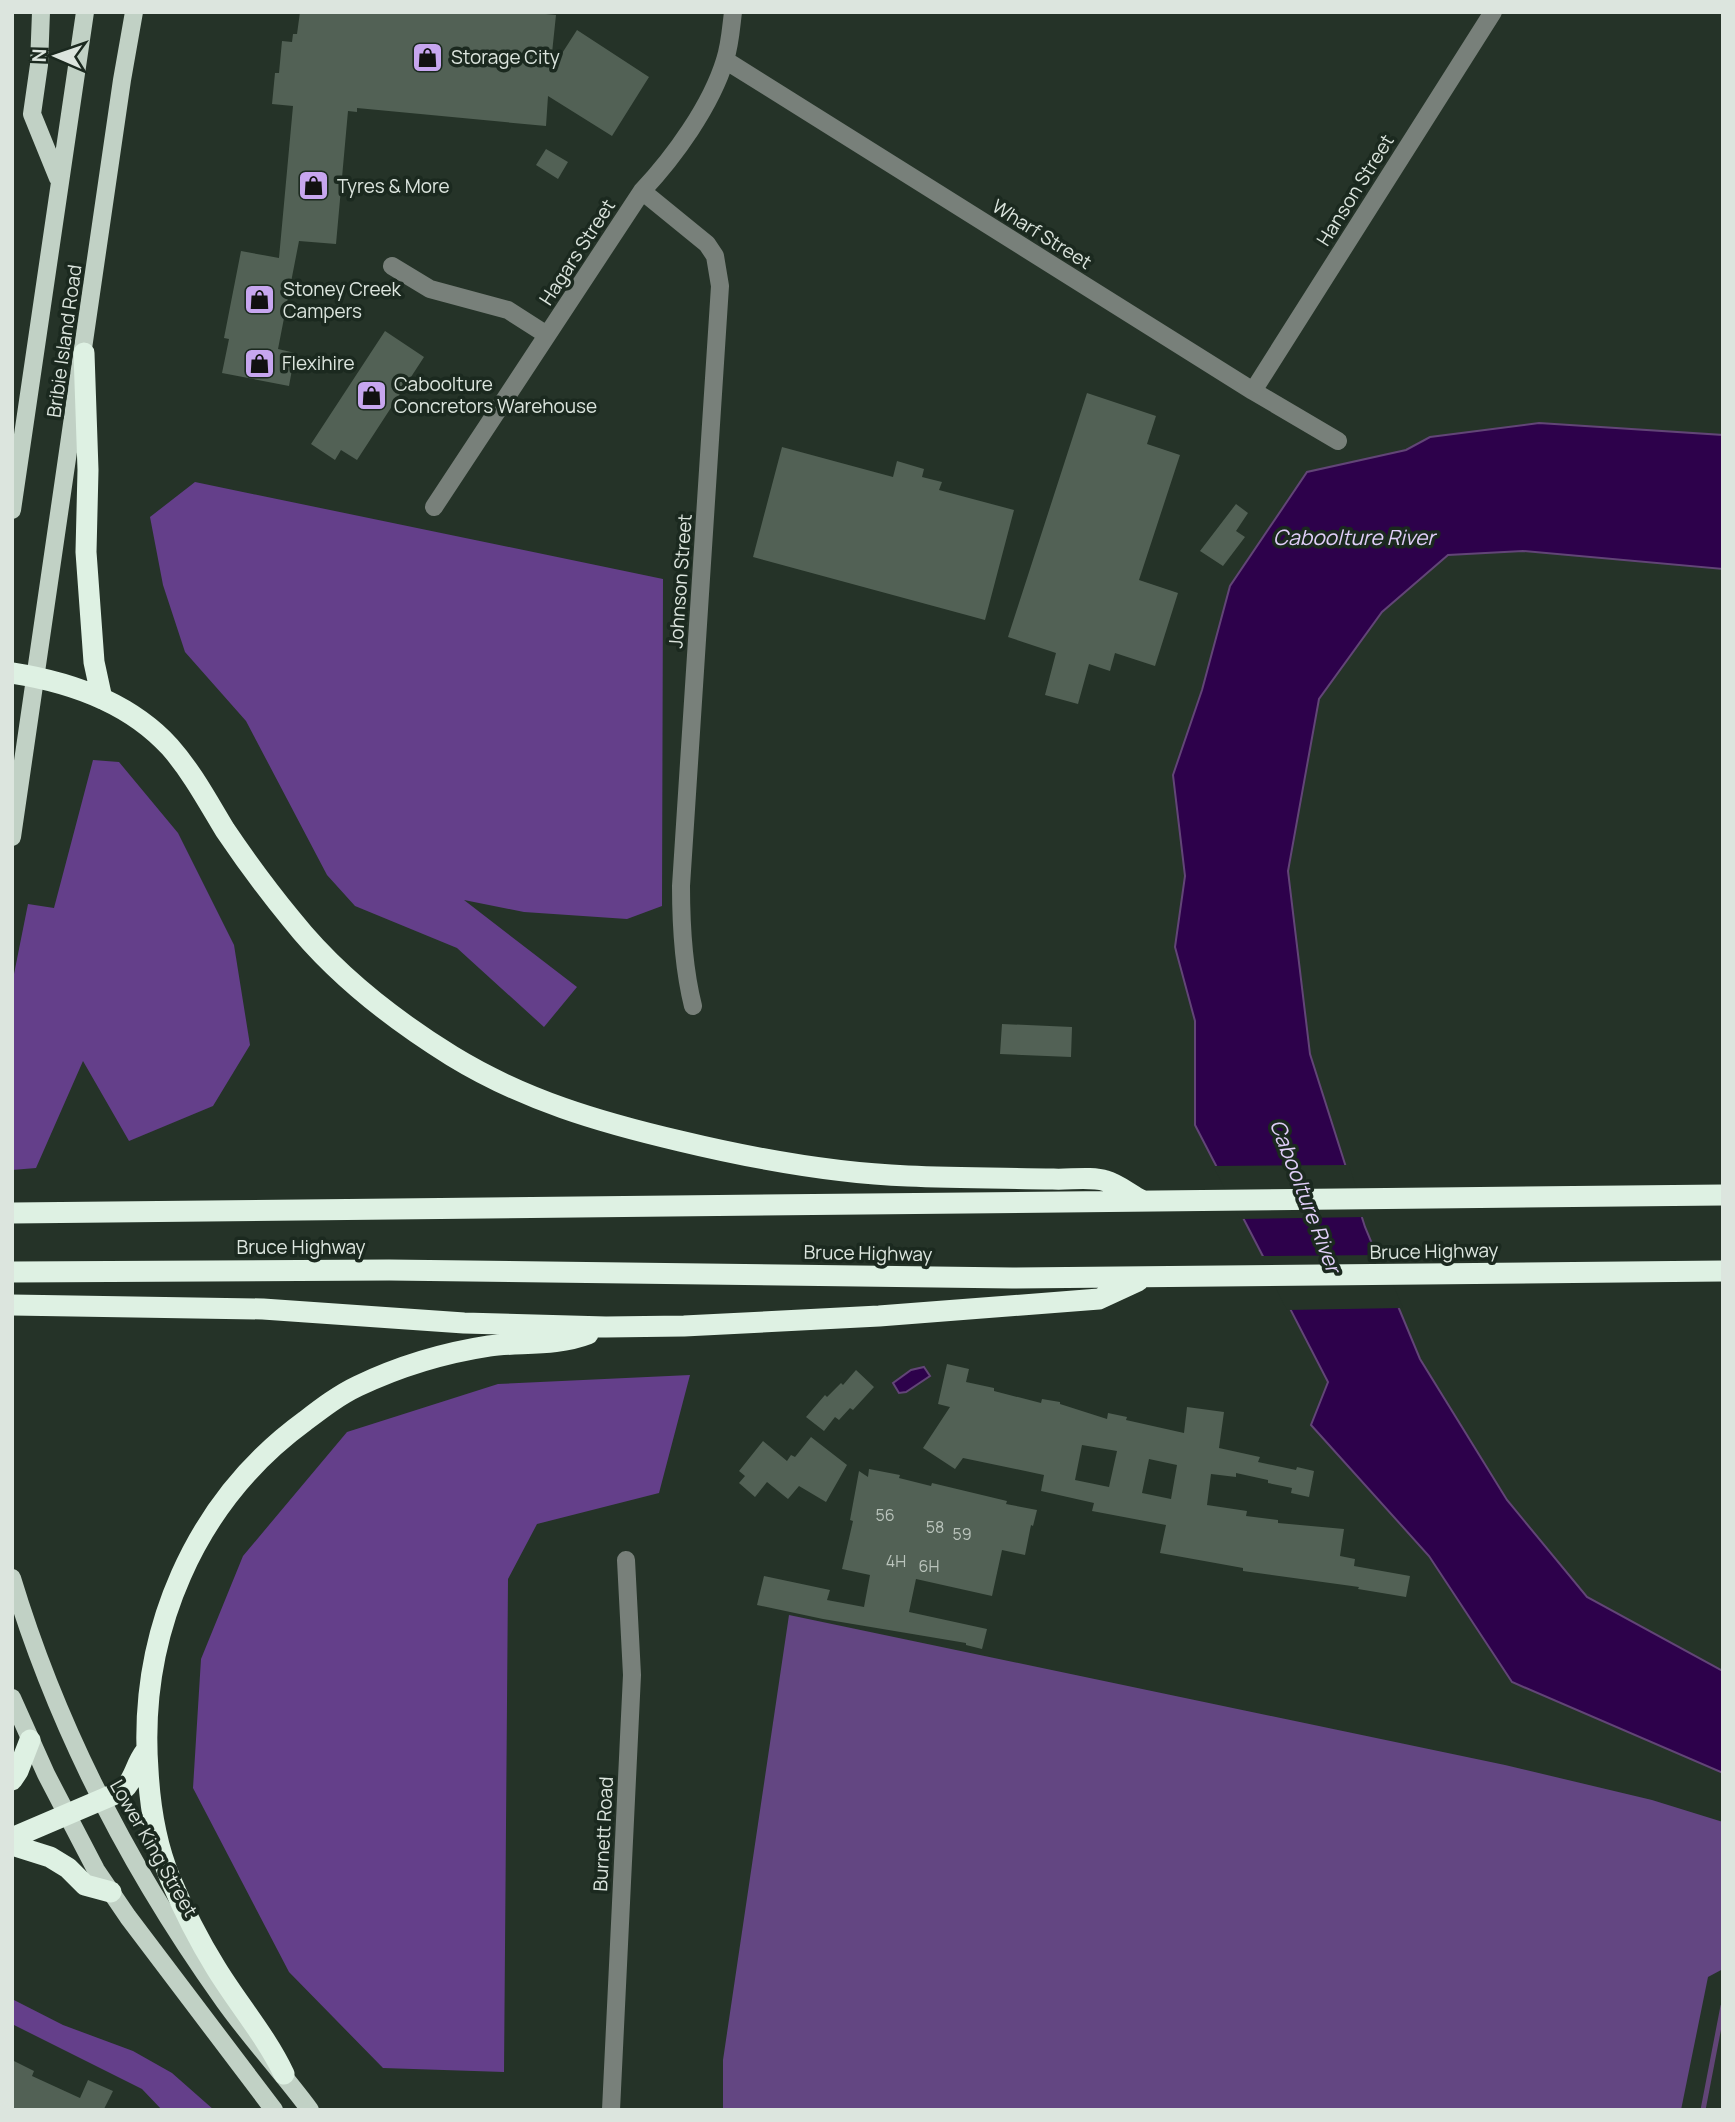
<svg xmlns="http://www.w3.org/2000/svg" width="1735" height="2122" font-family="Manrope,sans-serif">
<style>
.green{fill:#634682}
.forest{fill:#643f8a}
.water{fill:#2d014b;stroke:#624577;stroke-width:2}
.pier{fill:#253328}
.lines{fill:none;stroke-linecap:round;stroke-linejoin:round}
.stream{stroke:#624577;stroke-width:5}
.building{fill:#526155;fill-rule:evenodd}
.minor{stroke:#78807a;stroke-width:18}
.major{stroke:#c1d1c5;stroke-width:18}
.highway{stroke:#def1e3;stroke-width:21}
.labels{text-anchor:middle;stroke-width:7;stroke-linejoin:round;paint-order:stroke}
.number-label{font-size:16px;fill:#bac4bc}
.poi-label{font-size:19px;fill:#dce5de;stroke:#1b291f;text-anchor:start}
.street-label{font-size:19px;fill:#dce5de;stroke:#1b291f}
.water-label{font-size:21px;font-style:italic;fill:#e0cef8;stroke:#1b291f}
</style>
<rect width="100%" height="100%" fill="#253328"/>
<path class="green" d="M789 1615 1505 1765 1652 1800 1723 1822V1969L1708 1977 1681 2110H723V2060Z"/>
<path class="forest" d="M195 482 663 579 662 906 627 919 524 912 464 900 577 987 544 1027 457 948 355 906 327 875 246 721 185 652 163 585 150 517Z
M93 760 119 762 178 833 234 945 250 1045 213 1106 129 1141 83 1061 36 1168 12 1170V984L28 904 54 908Z
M690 1375 659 1493 537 1524 508 1579 504 2072 383 2068 289 1972 193 1788 201 1659 243 1556 347 1432 498 1384Z
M12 1999 63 2025 133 2051 172 2073 214 2110H162L142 2089 12 2024Z"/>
<path class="water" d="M1539 423 1723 435V569L1523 551 1448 555 1382 612 1319 699 1288 871 1310 1054 1365 1227 1420 1359 1507 1500 1587 1597 1723 1671V1773L1512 1682 1429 1556 1311 1425 1328 1382 1195 1125V1021L1175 947 1185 876 1173 775 1202 690 1230 586 1307 472 1406 450 1430 437Z
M924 1367 930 1376 906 1392 899 1393 893 1383 911 1370Z"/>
<path class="pier" d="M1349 1165 1366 1217 1240 1219 1213 1166Z
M1381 1255 1403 1308 1287 1310 1259 1256Z"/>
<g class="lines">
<path class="stream" d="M1703 2110 1723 2006"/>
</g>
<path class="building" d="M300 12H525L556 15 550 72 577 30 649 77 612 136 548 96 546 126 357 108V112L348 111 336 244 299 241 278 349 295 353 289 386 222 373 229 339 224 338 241 251 279 258 293 106 272 104 275 73H279L282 41 292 42 293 34H297Z
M546 149 568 162 558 179 536 165Z
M385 331 424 357 357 460 341 450 335 460 311 444Z
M1087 393 1156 416 1147 444 1180 455 1139 580 1178 593 1155 666 1115 653 1110 671 1089 664 1078 704 1045 695 1056 653 1008 637Z
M782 447 893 477 897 461 924 469 922 477 942 482 939 490 1014 510 985 620 753 557Z
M1236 504 1248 513 1236 531 1245 537 1223 566 1200 551Z
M1002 1024 1072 1027 1071 1057 1000 1054Z
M947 1364 969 1369 966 1382 994 1388V1391L1041 1403 1042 1399 1060 1402V1404L1107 1419 1108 1413 1127 1417 1126 1420 1184 1433 1187 1407 1224 1412 1219 1448 1260 1457 1258 1462 1296 1470 1297 1467 1314 1471 1309 1497 1291 1493 1292 1488 1268 1483V1480L1236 1473V1477L1211 1474 1207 1505 1247 1511 1246 1516 1278 1520V1523L1344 1529 1340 1556 1355 1559 1354 1566 1410 1576 1406 1597 1358 1589 1359 1587 1243 1571V1568L1160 1553 1166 1525 1092 1511 1094 1503 1041 1491 1044 1475 963 1458 955 1469 923 1448 950 1407 938 1404ZM1082 1445 1117 1451 1109 1487 1075 1480ZM1149 1459 1177 1465 1171 1499 1142 1493Z
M856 1370 874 1387 853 1410 850 1408 839 1420 835 1417 824 1431 806 1417 825 1395 827 1397 841 1383 843 1385Z
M811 1437 847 1465 826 1502 799 1486 788 1499 767 1482 755 1497 739 1483 745 1476 739 1471 763 1441 787 1461 791 1455 795 1457Z
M869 1469 900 1475 899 1478 931 1486 932 1483 1007 1501 1006 1504 1037 1510 1033 1526 1031 1525 1025 1555 1002 1550 992 1596 916 1579 909 1612 987 1629 982 1649 966 1645V1643L823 1619 757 1605 764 1576 830 1590 827 1600 864 1607 870 1575 842 1569 853 1521 850 1520 859 1471 868 1477Z
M12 2060 34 2071 32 2076 80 2098 88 2080 113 2091 104 2109 107 2110H12Z"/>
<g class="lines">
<path class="minor" d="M725 60 1253 391 1338 441
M642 191 707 244 715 256 720 286 681 886C681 927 683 966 693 1006
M392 266 430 289 508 310 547 335
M1253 391 1493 12
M434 507 642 191C674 157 711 106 725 60 730 45 731 28 733 12
M611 2110 632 1675 626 1560"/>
<path class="major" d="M41 12 39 65 32 114 58 178
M12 510 85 12
M12 837 122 80 134 12
M12 1578C58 1730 132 1872 224 2001 251 2039 282 2072 310 2110
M12 1698 46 1774 96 1870 128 1917 274 2110"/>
<path class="highway" d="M84 353 88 470 86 552 94 662 102 699
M12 673C70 682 130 703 170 747 192 772 208 802 225 830 246 861 268 891 292 920 335 974 394 1020 452 1056 524 1100 599 1122 680 1141 755 1159 830 1173 908 1176 956 1178 1005 1178 1053 1179 1069 1180 1091 1176 1106 1181 1117 1184 1130 1194 1141 1200
M12 1213 1723 1195
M12 1272 389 1270 1012 1278 1723 1271
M12 1305 263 1309 464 1323 606 1327 684 1326 879 1316 1099 1299 1138 1281
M12 1780 18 1771 30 1740
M12 1838 122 1791C134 1781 135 1765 145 1752
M12 1845 50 1857 68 1868 85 1885 111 1892
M284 2074C266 2036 238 2004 216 1968 198 1939 183 1909 170 1878 156 1844 150 1807 148 1770 138 1634 194 1502 305 1421 322 1408 339 1395 358 1386 400 1366 443 1353 489 1346 521 1342 557 1346 588 1334"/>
</g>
<defs>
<symbol id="shop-square" viewBox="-11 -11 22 22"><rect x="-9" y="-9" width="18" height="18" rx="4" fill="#c7a6ef" stroke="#1b291f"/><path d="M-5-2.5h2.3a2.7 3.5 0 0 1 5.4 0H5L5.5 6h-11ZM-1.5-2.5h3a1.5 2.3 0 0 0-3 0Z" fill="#111"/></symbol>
</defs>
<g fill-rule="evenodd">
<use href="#shop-square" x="410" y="40" width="35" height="35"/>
<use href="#shop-square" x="296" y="168" width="35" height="35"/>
<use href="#shop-square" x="242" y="282" width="35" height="35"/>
<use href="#shop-square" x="242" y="346" width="35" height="35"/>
<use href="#shop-square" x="354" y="378" width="35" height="35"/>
</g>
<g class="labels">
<g class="number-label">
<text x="885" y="1521">56</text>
<text x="935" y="1533">58</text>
<text x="962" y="1540">59</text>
<text x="896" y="1567">4H</text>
<text x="929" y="1572">6H</text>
</g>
<g class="poi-label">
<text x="451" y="64">Storage City</text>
<text x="337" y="193">Tyres &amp; More</text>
<text x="283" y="296">Stoney Creek<tspan x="283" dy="22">Campers</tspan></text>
<text x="282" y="370">Flexihire</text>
<text x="394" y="391">Caboolture<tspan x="394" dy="22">Concretors Warehouse</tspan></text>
</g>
<g class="street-label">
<text transform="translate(1355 190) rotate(-58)" y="7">Hanson Street</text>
<text transform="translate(1042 234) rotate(32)" y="7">Wharf Street</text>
<text transform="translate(577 252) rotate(-57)" y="7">Hagars Street</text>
<text transform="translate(64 341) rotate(-82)" y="7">Bribie Island Road</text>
<text transform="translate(680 581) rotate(-86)" y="7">Johnson Street</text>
<text x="301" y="1254">Bruce Highway</text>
<text transform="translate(1434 1251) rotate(-1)" y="7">Bruce Highway</text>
<text transform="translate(868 1253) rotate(1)" y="7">Bruce Highway</text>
<text transform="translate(603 1834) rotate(-87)" y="7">Burnett Road</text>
<text transform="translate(154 1848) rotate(60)" y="7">Lower King Street</text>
</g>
<g class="water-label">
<text x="1354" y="545">Caboolture River</text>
<text transform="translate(1305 1196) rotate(69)" y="7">Caboolture River</text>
</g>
</g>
<rect width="1735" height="2122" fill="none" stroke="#dce5de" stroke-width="28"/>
<g transform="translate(56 56) rotate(272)" stroke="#1b291f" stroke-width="5" paint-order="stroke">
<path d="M0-5L12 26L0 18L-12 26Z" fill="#dce5de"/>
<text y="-10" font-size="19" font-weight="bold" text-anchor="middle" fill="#dce5de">N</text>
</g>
</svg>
